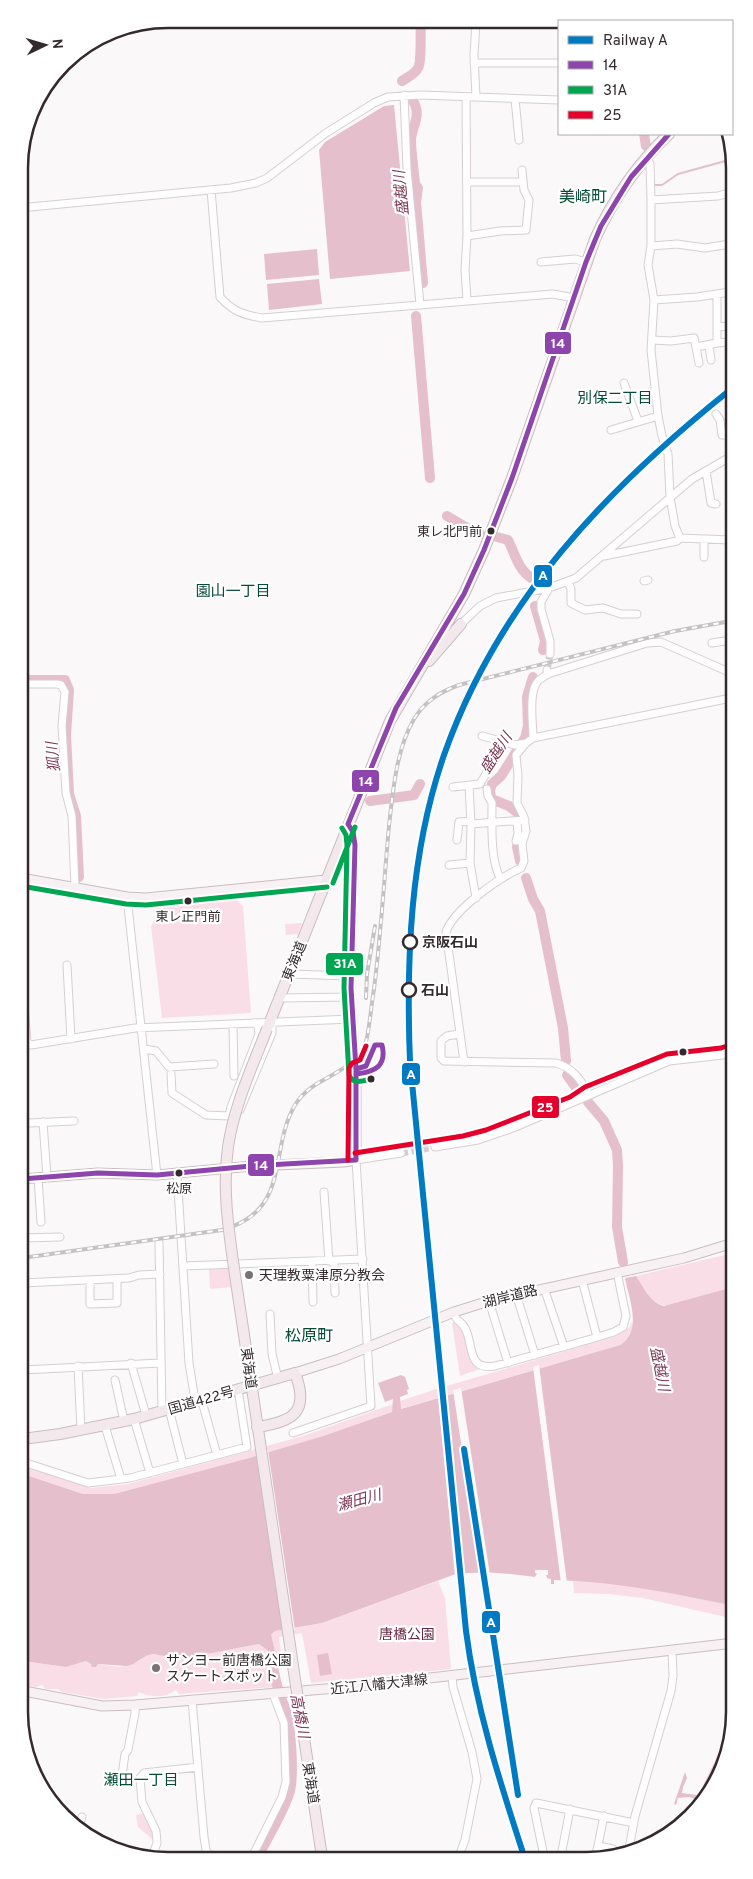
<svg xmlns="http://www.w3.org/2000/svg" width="753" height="1879" font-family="Overpass,'Noto Sans JP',sans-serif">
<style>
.green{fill:#fadee7}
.water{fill:#e5bfcb}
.pier{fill:#fbf8f9}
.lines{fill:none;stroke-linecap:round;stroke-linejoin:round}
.stream{stroke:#e5bfcb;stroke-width:2}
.river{stroke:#e5bfcb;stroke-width:10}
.minor-tunnel{stroke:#d3cfd0;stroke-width:7;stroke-dasharray:7 3.5;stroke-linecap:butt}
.minor-casing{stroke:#d6cfd1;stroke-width:9}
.major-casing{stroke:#cabdc1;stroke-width:11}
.highway-casing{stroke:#cabdc1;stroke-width:12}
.minor{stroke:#fefefe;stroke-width:7}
.major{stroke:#f8f1f3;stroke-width:9}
.highway{stroke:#f3e9ec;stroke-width:10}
.rail-casing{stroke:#c5c2c3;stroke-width:4}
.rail{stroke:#fff;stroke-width:2;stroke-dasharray:5.5;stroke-linecap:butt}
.highway-bridge-casing{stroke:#cabdc1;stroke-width:12;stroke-linecap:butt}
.highway-bridge{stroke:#f3e9ec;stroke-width:10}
.bus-1-casing{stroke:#fff;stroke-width:9}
.bus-2-casing{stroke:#fff;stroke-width:9}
.bus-3-casing{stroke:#fff;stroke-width:9}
.bus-1{stroke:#8e44ad;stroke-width:5}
.bus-2{stroke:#00a651;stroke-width:5}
.bus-3{stroke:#e4002b;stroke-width:5}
.rail-1-casing{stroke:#fff;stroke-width:10}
.rail-1{stroke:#007ac2;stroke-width:6}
.bus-dot{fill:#342a2d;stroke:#fff;stroke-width:2}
.stop-dot{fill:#fff;stroke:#342a2d;stroke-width:2.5}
.poi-dot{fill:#7a7274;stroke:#fff;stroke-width:2}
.labels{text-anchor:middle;stroke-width:4.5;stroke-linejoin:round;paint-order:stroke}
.bus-label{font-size:13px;fill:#342a2d;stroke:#fff}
.stop-label{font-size:14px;font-weight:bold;fill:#342a2d;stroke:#fff;text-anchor:start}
.street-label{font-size:14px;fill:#342a2d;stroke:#fff}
.poi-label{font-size:14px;fill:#342a2d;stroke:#fff;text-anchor:start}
.park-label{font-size:14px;fill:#692943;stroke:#fff}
.water-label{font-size:15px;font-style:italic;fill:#7b3953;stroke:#fff}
.neighbourhood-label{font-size:15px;fill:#044c32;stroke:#fff}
.quarter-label{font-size:16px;fill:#044c32;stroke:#fff}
.rim{fill:none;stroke:#342a2d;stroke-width:2.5}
.line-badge{stroke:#fff;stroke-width:2}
.badge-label{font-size:14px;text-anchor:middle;font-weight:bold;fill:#fff}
</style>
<rect width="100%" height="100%" fill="#fbf8f9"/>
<path class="green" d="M219 900 220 902 237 900 243 906 251 1013 162 1018 151 926 158 916 157 905Z
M302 923 298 934 286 935 285 924Z
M733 1253V1287L668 1305C652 1307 644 1288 636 1276Z
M229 1267 231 1287 210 1289 209 1268Z
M632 1321C635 1330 629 1339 620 1345L400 1409V1401L433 1390 617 1336 630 1327Z
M454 1322 461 1326 480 1369 460 1376 452 1323Z
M393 1404 392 1412 323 1436 249 1458 114 1494H83L23 1474V1466L90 1488 128 1484 303 1436Z
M438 1581 445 1598 451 1669 311 1683 302 1633 279 1637 283 1667 278 1668 272 1638 271 1635 275 1631 322 1623Z
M573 1581C628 1582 681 1595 734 1606V1619L643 1598 609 1594 574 1593Z
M259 1644 267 1650 274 1687 179 1694 176 1690C165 1698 151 1698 139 1692L137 1696 104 1699 62 1692 58 1689H45L42 1685 36 1687 24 1685 23 1661 66 1667 86 1661 96 1667 98 1664 119 1667 139 1661 146 1656 153 1654 181 1659Z
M144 1813 153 1832 152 1839 138 1827 136 1815Z"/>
<path class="water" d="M394 105 410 271 330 279 319 150 325 142 384 106Z
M317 249 319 275 266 280 264 254Z
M319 279 322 304 269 310 267 284Z
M636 1276C643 1286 650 1303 664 1306L733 1287 734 1606C672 1593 618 1582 554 1580V1584H551V1579C518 1575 486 1569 453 1575L322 1623 275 1631 271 1635 272 1638 283 1690 275 1691 267 1650 259 1644 181 1659 153 1654 146 1656 133 1664 127 1666 98 1664 96 1667H92L91 1664 86 1661 66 1667 23 1661V1474L83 1494H114L249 1458 323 1436 392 1412 393 1399 385 1402 378 1383 401 1375 405 1377 409 1389 407 1390 408 1394 400 1397 401 1409 620 1345C643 1331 629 1299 625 1278Z
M328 1653 332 1674 320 1676 317 1655Z
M729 1741 723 1768 698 1809 668 1835 624 1855 659 1837 690 1808 695 1799 689 1797 678 1798 676 1805 674 1804 685 1772 687 1778 683 1787 682 1793 697 1795 700 1792 724 1743Z"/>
<path class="pier" d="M539 1365 567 1583H561L533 1367Z
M461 1388 490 1575H481L453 1390Z
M445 1393 463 1576 455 1577 438 1395Z
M268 1450 295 1630 283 1632 256 1453Z
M535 1570H548V1575H546L548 1580 534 1578 537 1574 535 1573Z"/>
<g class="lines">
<path class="stream" d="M653 185H662L678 174 729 160"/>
<path class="river" d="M402 81C408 77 415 74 418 68 422 62 420 30 421 20
M413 101C422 114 412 127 411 139 411 154 414 169 415 184L418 188 416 202 423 283
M644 134 646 146
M416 316 430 478
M447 516 474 532 480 534
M497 537 508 540C515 554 518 569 531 578
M535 606 545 641 543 650
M21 680H65L69 690 66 735 69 794 76 816 79 877
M370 801 414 795 420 784
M520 861 517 847 522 824 519 814 509 806 494 800 491 798 490 790 492 784 501 776 525 738 528 726 527 697 533 677
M526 878 533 899 540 911 563 1028 566 1061
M567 1075 581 1095
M588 1102 604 1121 617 1150 618 1166 617 1227 623 1262
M258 1857C268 1836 283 1814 290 1791 294 1774 291 1732 287 1714 284 1704 279 1695 277 1685"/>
<path class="minor-tunnel" d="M547 670 550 654
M401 1153 435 1147"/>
<defs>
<path id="minor" d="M476 21 474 55 476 97
M474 63H559
M404 95 407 169 420 304
M466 97 467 236 465 270 467 300
M515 99 519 140
M647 157 650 164 651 200V246L648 265 654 300 651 350 658 416 662 436 668 454 670 497 675 526 680 538
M467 182H523
M211 190 220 297C232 311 244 315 262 318L553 294 574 298
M651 200 718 196 729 193
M19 208 231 188 256 183 267 178 326 133 374 103 388 97 421 95 559 100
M467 236 500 231 526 230 529 200 524 190 522 170
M651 246 677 244 705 248 730 244
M541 262 575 259 586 262
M654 300 697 297 730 292
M717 327 730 326
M652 340 671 341 694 338 696 347 717 343V294
M717 343 730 342
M709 345 711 360
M696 347 699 363
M624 383 638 421
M716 414 720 420 722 435H730
M611 430 658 416
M706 471 711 503 716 504
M604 556 677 541 680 538 730 540
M704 557V539
M644 581 648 580
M568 582 571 589V603L585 610 603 608 621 614H637
M549 588 541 602V609L550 641V654
M461 624 480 606 496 598 549 588 576 578 692 479 730 457
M712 643 731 640
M548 674 647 643 661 642 731 673
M21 684H57L61 685 65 692 62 726 66 793 72 816 75 887
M482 736 515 745 526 743
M533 738C533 724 528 692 538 681 540 679 545 676 548 674L547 670
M469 785 471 824 525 820
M453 787 480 784 504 743
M487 789 488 796 492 803C492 823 490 863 501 879
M348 824 353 832 355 845 351 988 356 1069
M471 824 470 863 476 898
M457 840 459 822 471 821
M516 841 518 833 517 821
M449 865 470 863
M127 897 157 1175
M67 965 71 1039
M21 972 27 1042 31 1045 135 1028 352 1019
M289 974 351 976
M279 998 351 997
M233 1024 234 1076
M459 1034 447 1036 441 1041V1058L444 1061 556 1063C571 1067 582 1080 588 1094
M144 1049 156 1051 169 1067 214 1064
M464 1062 446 932C454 909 499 878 521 868L524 861 522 844 526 831 524 817 517 803 518 776 516 755 526 743 533 738 731 698
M171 1074 172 1093 206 1115 229 1116
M240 1110 272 1033V1026L270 1022 268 1023
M43 1122 47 1177
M29 1123 74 1121
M232 1123 233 1118 229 1116 231 1107 259 1034 258 1026 254 1023
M435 1147 478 1140 513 1128 669 1061 723 1055 732 1052
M177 1173 189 1363 194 1394 203 1405 217 1455
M38 1178 41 1222
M324 1192 329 1261
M22 1238 60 1237
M159 1242 162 1411
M334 1261 335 1293
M312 1262 313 1302
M183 1266 363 1259
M90 1280V1304L117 1303V1279
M582 1280 597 1337
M22 1283 129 1278 139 1275 160 1274
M544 1288 564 1347
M516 1294 535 1355
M489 1301 508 1363
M454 1312C456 1323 461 1320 465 1328 474 1344 466 1371 495 1366L591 1339 614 1332 623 1327 626 1316 617 1272
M270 1314 272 1354 278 1379
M131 1363 146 1415
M78 1366 81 1430
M23 1370 160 1363
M115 1380 124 1421
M169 1409 183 1464
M134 1419 150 1473
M105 1426 121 1479
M293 1433 371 1406 356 1160 401 1153
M23 1462 88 1483 130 1478 247 1447 238 1389
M452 1675 453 1687 472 1752 477 1779 465 1840 459 1856
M192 1700 204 1837 206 1850 210 1857
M122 1776 125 1754 128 1750 135 1713V1705
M63 1813V1816
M78 1828 82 1817
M598 1846 613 1849
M129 1853 130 1850
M628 1854 635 1816 671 1691 673 1676 672 1650
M596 1855 604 1816
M544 1856 534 1808 536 1803 634 1823
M561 1856 570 1809
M152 1857 157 1843 156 1831 142 1802 140 1778 144 1773 198 1767
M252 1857 282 1797 286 1782 284 1723 273 1694"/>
<path id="major" d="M21 878 127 897 146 898 326 880
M22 1179 98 1173 157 1175 251 1166 344 1162 356 1160V1069
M295 1373 339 1359 454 1312 489 1301 684 1258 733 1243
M24 1691 102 1706 135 1705 360 1686 734 1643"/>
<path id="highway" d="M429 661 461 624
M267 1029 390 721 464 594 484 550 512 478 595 239C613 199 637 164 669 134
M253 1395 296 1686
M23 1439 60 1434 134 1419 295 1373C310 1412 293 1422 257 1427
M298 1698 322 1857"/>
</defs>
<use href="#minor" class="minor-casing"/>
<use href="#major" class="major-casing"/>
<use href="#highway" class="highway-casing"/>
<use href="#minor" class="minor"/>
<use href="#major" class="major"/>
<use href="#highway" class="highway"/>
<defs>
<path id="rail" d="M366 998 367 974 375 926
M22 1258 222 1230C292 1211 268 1151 295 1105 314 1074 350 1078 366 1042 370 1025 371 1007 374 989 381 935 384 880 389 826 393 791 396 750 414 719 425 701 440 692 459 685L675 631 731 621"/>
</defs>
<use href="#rail" class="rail-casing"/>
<use href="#rail" class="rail"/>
<defs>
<path id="highway-bridge" d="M253 1395C247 1355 241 1315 235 1275 229 1232 222 1191 228 1147 234 1106 252 1067 267 1029
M296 1686 298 1698"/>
</defs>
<use href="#highway-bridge" class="highway-bridge-casing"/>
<use href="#highway-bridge" class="highway-bridge"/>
<defs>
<path id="bus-1" d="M356 1069 366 1066 375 1045H382C387 1066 375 1072 356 1074
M22 1179 98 1173 157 1175 251 1166 356 1160V1069L351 988 355 845 353 832 348 824 396 708 464 594 484 550 512 478 586 262 601 226 631 177 669 134"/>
<path id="bus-2" d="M342 828 346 835 347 845 344 988 349 1075C353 1085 363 1081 371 1079
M333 883 355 827
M21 886 126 904 146 905 327 887"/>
<path id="bus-3" d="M355 1153 463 1136 486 1130 570 1097 585 1087 667 1054 721 1048 730 1045
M348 1160 349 1068 352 1063 360 1060 366 1046"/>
</defs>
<use href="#bus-1" class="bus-1-casing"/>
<use href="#bus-2" class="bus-2-casing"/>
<use href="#bus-3" class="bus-3-casing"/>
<use href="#bus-1" class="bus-1"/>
<use href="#bus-2" class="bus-2"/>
<use href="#bus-3" class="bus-3"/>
<defs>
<path id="rail-1" d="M464 1449 518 1795
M524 1856C500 1782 476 1709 466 1631L410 1062C406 959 410 853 444 755 498 602 605 490 730 390"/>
</defs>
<use href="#rail-1" class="rail-1-casing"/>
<use href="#rail-1" class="rail-1"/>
</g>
<g class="bus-dot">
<circle cx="491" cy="531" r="4.5"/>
<circle cx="188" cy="901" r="4.5"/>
<circle cx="683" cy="1052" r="4.5"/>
<circle cx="371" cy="1079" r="4.5"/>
<circle cx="179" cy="1173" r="4.5"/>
</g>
<g class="stop-dot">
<circle cx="410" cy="942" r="7"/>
<circle cx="409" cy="990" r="7"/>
</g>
<g class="poi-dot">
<circle cx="249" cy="1275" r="5"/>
<circle cx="156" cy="1668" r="5"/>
</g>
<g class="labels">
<g class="bus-label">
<text x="482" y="536" text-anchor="end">東レ北門前</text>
<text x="188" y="921">東レ正門前</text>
<text x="179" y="1193">松原</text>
</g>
<g class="stop-label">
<text x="422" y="947">京阪石山</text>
<text x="421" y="995">石山</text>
</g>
<g class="street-label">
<text transform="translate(294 961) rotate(-68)" y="5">東海道</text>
<text transform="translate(510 1296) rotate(-14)" y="5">湖岸道路</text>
<text transform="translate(249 1368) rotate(82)" y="5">東海道</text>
<text transform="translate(201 1400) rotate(-16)" y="5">国道422号</text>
<text transform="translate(379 1684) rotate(-6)" y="5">近江八幡大津線</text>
<text transform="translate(311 1783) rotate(81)" y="5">東海道</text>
</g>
<g class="poi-label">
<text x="259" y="1280">天理教粟津原分教会</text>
<text x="166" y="1665">サンヨー前唐橋公園<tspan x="166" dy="16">スケートスポット</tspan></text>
</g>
<g class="park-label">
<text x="407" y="1639">唐橋公園</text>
</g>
<g class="water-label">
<text transform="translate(401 193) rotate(-95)" y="5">盛越川</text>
<text transform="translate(496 753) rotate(-57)" y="5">盛越川</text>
<text transform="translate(53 757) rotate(-95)" y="5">狐川</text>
<text transform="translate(660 1369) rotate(79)" y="5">盛越川</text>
<text transform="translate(359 1500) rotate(-15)" y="5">瀬田川</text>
<text transform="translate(300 1716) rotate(79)" y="5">高橋川</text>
</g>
<g class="neighbourhood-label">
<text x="615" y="403">別保二丁目</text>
<text x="233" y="596">園山一丁目</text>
<text x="141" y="1785">瀬田一丁目</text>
</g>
<g class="quarter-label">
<text x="583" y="202">美崎町</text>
<text x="309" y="1341">松原町</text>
</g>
</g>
<path d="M0 0H753V1879H0ZM168 28H586A140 140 0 0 1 726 168V1712A140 140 0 0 1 586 1852H168A140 140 0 0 1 28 1712V168A140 140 0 0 1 168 28Z" fill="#fff" fill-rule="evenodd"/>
<path class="rim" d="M168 28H586A140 140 0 0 1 726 168V1712A140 140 0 0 1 586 1852H168A140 140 0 0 1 28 1712V168A140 140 0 0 1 168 28Z"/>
<g class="line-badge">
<rect x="544" y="331" width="28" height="24" rx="5" fill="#8e44ad"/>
<rect x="533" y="564" width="20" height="24" rx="5" fill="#007ac2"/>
<rect x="351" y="769" width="29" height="24" rx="5" fill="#8e44ad"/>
<rect x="325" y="952" width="39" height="24" rx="5" fill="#00a651"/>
<rect x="401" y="1062" width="20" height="24" rx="5" fill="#007ac2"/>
<rect x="531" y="1095" width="29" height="24" rx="5" fill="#e4002b"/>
<rect x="247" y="1153" width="28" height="24" rx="5" fill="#8e44ad"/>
<rect x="481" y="1610" width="20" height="24" rx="5" fill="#007ac2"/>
</g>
<g class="badge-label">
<text x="558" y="348">14</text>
<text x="543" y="580">A</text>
<text x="366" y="786">14</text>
<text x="345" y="968">31A</text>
<text x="411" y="1079">A</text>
<text x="545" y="1112">25</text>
<text x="261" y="1170">14</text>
<text x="491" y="1627">A</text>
</g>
<rect x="558" y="20" width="175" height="115" fill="#ffffff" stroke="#aeaaab"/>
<rect x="568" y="36" width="25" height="8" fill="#007ac2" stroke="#aeaaab"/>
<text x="603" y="45" font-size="15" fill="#342a2d">Railway A</text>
<rect x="568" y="61" width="25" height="8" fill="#8e44ad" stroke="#aeaaab"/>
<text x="603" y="70" font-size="15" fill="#342a2d">14</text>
<rect x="568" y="86" width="25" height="8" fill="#00a651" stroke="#aeaaab"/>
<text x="603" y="95" font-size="15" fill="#342a2d">31A</text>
<rect x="568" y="111" width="25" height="8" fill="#e4002b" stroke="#aeaaab"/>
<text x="603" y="120" font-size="15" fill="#342a2d">25</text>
<g transform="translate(45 45) rotate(85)" stroke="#ffffff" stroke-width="4" paint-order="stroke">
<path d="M0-4L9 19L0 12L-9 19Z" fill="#342a2d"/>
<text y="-8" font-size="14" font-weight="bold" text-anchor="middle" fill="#342a2d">N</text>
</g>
</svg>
